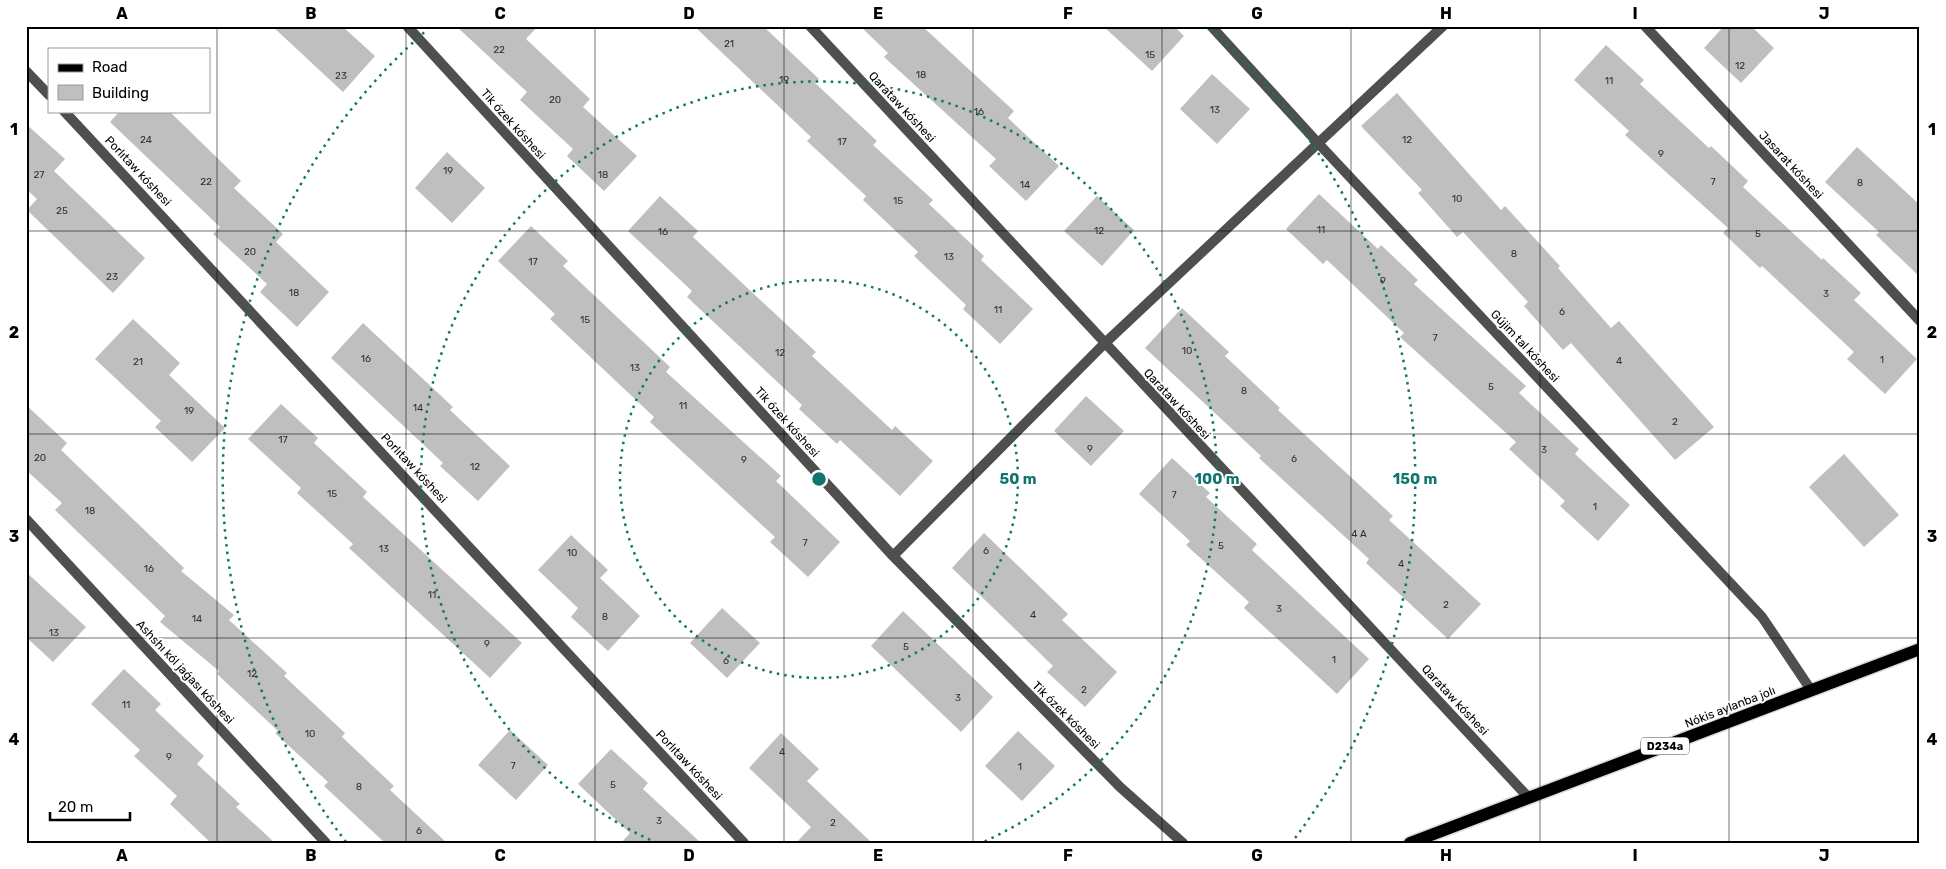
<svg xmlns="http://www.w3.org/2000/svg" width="1946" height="869" font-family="Rubik,sans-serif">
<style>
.building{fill:#bfbfbf}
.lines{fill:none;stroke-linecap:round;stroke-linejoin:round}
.primary-casing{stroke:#dbdbdb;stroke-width:15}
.minor{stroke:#4f4f4f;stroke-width:10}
.primary{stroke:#000;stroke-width:12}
.grid{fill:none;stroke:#000;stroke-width:1;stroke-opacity:0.55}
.ring{fill:none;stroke:#0f766e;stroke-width:2.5;stroke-dasharray:2.5 5}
.labels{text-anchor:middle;stroke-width:4;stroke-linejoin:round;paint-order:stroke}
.number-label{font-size:10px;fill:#303030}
.shield{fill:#fff;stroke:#4c4c4c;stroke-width:1}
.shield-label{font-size:11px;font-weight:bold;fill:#000}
.street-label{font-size:12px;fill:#000;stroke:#fff}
.centre{fill:#0f766e;stroke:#fff;stroke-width:2.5}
.ring-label{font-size:15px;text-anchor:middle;font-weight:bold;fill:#0f766e;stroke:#fff;stroke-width:4;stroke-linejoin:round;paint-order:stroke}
.neatline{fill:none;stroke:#000;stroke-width:2}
.grid-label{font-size:16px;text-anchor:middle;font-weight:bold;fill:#000}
</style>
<rect width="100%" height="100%" fill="#fff"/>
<path class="building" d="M272 26H342L375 56 343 92Z
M456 26H538L526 39 590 99 583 107 637 156 604 191 567 156 573 149 520 100 527 92Z
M694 26H763L819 79 815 83 877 141 873 145 933 200 929 204 984 256 981 260 1033 309 1000 344 963 309 966 305 914 256 918 252 863 200 866 196 807 141 811 137Z
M860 26H922L1014 111 1008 118 1059 166 1026 201 989 166 996 159 884 57 888 53Z
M1103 26H1174L1184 36 1152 71Z
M1724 26H1751L1774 48 1741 83 1704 48Z
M1606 45 1644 80 1640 84 1709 148 1711 146 1748 181 1743 187 1822 260 1823 258 1861 293 1854 300 1917 359 1885 394 1847 359 1854 352 1762 266 1760 268 1723 233 1728 228 1625 135 1629 131 1574 80Z
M1212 74 1250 109 1217 144 1180 109Z
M1397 93 1501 210 1505 206 1560 266 1558 268 1611 328 1619 321 1714 427 1675 460 1571 343 1563 350 1524 306 1528 302 1463 232 1457 237 1418 193 1422 190 1361 126Z
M120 111H169L241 181 234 188 283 234 276 242 329 292 297 327 260 292 267 284 213 234 220 227 110 122Z
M26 124 65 159 54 171 145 258 113 293 27 210 37 199 26 189Z
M1857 147 1920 205V277L1876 235 1879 232 1825 182Z
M447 152 485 188 452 223 415 188Z
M1319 194 1378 249 1381 245 1418 280 1414 284 1526 386 1519 393 1579 449 1575 454 1630 505 1598 541 1560 506 1565 501 1509 449 1516 442 1400 337 1404 333 1327 260 1323 264 1286 229Z
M660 196 698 231 693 237 816 352 812 356 892 430 895 426 933 461 900 496 840 440 837 444 799 409 802 405 687 297 692 291 628 231Z
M1097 196 1134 230 1102 266 1064 231Z
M531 226 568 261 563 266 670 367 666 372 781 476 776 481 840 542 808 577 770 542 775 537 650 422 654 417 550 319 555 314 498 261Z
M1182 308 1229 352 1225 356 1280 408 1278 410 1393 516 1389 520 1481 604 1448 639 1366 563 1369 559 1259 458 1261 456 1145 348Z
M133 319 180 363 169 375 225 428 192 462 155 427 161 421 95 359Z
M363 323 453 407 450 410 510 466 478 501 440 466 443 463 331 358Z
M1086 396 1124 431 1091 466 1054 431Z
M281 404 318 438 314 443 367 492 363 497 522 643 490 678 349 548 353 544 297 493 301 488 248 439Z
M26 405 67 443 61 450 184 568 181 571 234 615 229 620 287 673 284 676 345 733 342 737 394 786 390 790 447 843H385L324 786 328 782 275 733 278 731 217 674 219 671 160 622 165 616 55 510 62 503 26 470Z
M1844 454 1899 515 1864 547 1809 487Z
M1172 458 1210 493 1206 497 1257 544 1252 550 1369 659 1337 694 1244 608 1249 602 1186 545 1190 541 1139 494Z
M984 533 1068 614 1062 620 1117 672 1085 707 1047 672 1053 666 952 568Z
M571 535 608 570 600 578 640 616 608 651 571 617 578 608 538 570Z
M26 572 86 627 53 662 26 637Z
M722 608 760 643 727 678 690 643Z
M903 611 993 697 961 732 871 646Z
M124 669 161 704 155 710 204 756 197 764 240 804 236 807 275 843H211L170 804 177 796 134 756 140 750 91 704Z
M510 730 548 765 516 800 478 765Z
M1018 731 1055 766 1022 801 985 766Z
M781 733 819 769 807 781 872 843H796L811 827 749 768Z
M611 749 648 783 643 789 701 843H621L630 833 578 784Z"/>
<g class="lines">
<defs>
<path id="primary" d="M1410 843 1920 649"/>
</defs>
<use href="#primary" class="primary-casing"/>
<path class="minor" d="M407 26 893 556 1120 787 1183 843
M810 26 1528 797
M1211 26 1318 143 1762 617 1811 690
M1645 26 1920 321
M26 71 49 95
M64 111 744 843
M26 519 326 843
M893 556 1104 344 1443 26"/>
<use href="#primary" class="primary"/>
</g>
<path class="grid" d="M217 26V843M406 26V843M595 26V843M784 26V843M973 26V843M1162 26V843M1351 26V843M1540 26V843M1729 26V843M26 231H1920M26 434H1920M26 638H1920"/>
<g class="ring">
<circle cx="819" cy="479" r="199"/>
<path d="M657 843A398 398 0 1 1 981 843"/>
<path d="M346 842A596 596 0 0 1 428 29M1210 29A596 596 0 0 1 1292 842"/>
</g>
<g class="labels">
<g class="number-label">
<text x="729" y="47">21</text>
<text x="499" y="53">22</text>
<text x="1150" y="58">15</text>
<text x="1740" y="69">12</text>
<text x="921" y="78">18</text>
<text x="341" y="79">23</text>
<text x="784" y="83">19</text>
<text x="1609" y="84">11</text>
<text x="555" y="103">20</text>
<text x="1215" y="113">13</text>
<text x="979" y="115">16</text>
<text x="146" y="143">24</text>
<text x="1407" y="143">12</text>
<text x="842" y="145">17</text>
<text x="1661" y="157">9</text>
<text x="448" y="174">19</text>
<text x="39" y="178">27</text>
<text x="603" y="178">18</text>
<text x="206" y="185">22</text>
<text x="1713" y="185">7</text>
<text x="1860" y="186">8</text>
<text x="1025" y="188">14</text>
<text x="1457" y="202">10</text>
<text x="898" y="204">15</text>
<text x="62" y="214">25</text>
<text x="1321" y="233">11</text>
<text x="1099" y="234">12</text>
<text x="663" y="235">16</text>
<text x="1758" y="237">5</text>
<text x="250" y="255">20</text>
<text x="1514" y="257">8</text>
<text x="949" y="260">13</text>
<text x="533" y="265">17</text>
<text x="112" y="280">23</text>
<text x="1383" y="284">9</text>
<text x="294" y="296">18</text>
<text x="1826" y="297">3</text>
<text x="998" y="313">11</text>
<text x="1562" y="315">6</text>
<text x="585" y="323">15</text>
<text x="1435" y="341">7</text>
<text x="1187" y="354">10</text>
<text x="780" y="356">12</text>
<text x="366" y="362">16</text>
<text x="1882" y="363">1</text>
<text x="1619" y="364">4</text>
<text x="138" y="365">21</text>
<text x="635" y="371">13</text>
<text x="1491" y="390">5</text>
<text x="1244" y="394">8</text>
<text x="683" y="409">11</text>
<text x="418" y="411">14</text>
<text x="189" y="414">19</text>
<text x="1675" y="425">2</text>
<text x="283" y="443">17</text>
<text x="1090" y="452">9</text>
<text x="1544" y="453">3</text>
<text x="40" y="461">20</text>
<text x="1294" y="462">6</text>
<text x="744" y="463">9</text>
<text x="475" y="470">12</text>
<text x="332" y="497">15</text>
<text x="1174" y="498">7</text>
<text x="1595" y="510">1</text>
<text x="90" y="514">18</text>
<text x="1359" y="537">4 А</text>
<text x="805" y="546">7</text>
<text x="1221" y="549">5</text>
<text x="384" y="552">13</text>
<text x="986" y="554">6</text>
<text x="572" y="556">10</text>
<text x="1401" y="567">4</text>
<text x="149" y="572">16</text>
<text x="432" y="598">11</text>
<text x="1446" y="608">2</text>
<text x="1279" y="612">3</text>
<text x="1033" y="618">4</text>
<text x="605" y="620">8</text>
<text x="197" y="622">14</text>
<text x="54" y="636">13</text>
<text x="487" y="647">9</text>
<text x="906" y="650">5</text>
<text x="1334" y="663">1</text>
<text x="726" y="664">6</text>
<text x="252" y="677">12</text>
<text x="1084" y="693">2</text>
<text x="958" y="701">3</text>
<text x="126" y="708">11</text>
<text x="310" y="737">10</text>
<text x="782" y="755">4</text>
<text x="169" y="760">9</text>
<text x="513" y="769">7</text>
<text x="1020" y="770">1</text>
<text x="613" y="788">5</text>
<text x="359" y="790">8</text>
<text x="659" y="824">3</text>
<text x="833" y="826">2</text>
<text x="419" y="834">6</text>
</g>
<rect class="shield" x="1641" y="737.5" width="48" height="17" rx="4"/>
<g class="shield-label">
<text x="1665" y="750">D234a</text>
</g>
<g class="street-label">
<text transform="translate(902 107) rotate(47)" y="4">Qarataw kóshesi</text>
<text transform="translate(513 124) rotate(48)" y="4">Tik ózek kóshesi</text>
<text transform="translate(1791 165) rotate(47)" y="4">Jasarat kóshesi</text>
<text transform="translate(138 171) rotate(47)" y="4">Porlıtaw kóshesi</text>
<text transform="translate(1525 346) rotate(47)" y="4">Gújim tal kóshesi</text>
<text transform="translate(1177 404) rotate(47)" y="4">Qarataw kóshesi</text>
<text transform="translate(787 422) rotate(48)" y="4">Tik ózek kóshesi</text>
<text transform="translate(414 468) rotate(47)" y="4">Porlıtaw kóshesi</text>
<text transform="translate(185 672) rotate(47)" y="4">Ashshı kól jaǵası kóshesi</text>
<text transform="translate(1455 700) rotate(47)" y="4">Qarataw kóshesi</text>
<text transform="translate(1730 707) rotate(-21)" y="4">Nókis aylanba jolı</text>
<text transform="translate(1066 715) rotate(45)" y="4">Tik ózek kóshesi</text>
<text transform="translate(689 765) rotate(47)" y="4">Porlıtaw kóshesi</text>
</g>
</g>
<circle cx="819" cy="479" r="8" class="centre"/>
<g class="ring-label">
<text x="1018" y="484">50 m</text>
<text x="1217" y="484">100 m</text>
<text x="1415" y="484">150 m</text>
</g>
<rect width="1946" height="869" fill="none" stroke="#ffffff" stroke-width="55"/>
<rect x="48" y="48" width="162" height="65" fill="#ffffff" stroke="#999999"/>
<rect x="58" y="64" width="25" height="8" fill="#000000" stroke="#999999"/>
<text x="92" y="72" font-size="15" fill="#000000">Road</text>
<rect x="58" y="85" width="25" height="15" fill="#bfbfbf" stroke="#999999"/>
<text x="92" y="98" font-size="15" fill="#000000">Building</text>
<path d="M50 812v8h80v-8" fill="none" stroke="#000000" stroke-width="2.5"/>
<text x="58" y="812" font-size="15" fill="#000000" stroke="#ffffff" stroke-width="4" paint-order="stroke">20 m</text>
<rect x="28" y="28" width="1890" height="814" class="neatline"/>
<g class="grid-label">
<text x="122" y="19">A</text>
<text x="311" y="19">B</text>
<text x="500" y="19">C</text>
<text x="689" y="19">D</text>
<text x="878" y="19">E</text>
<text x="1068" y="19">F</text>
<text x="1257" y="19">G</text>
<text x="1446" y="19">H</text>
<text x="1635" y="19">I</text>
<text x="1824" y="19">J</text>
<text x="14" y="135">1</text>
<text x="1932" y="135">1</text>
<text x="14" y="338">2</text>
<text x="1932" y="338">2</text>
<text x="14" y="542">3</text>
<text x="1932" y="542">3</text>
<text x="14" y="745">4</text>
<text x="1932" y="745">4</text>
<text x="122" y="861">A</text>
<text x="311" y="861">B</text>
<text x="500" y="861">C</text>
<text x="689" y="861">D</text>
<text x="878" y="861">E</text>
<text x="1068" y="861">F</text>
<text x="1257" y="861">G</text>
<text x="1446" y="861">H</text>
<text x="1635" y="861">I</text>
<text x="1824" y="861">J</text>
</g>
</svg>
